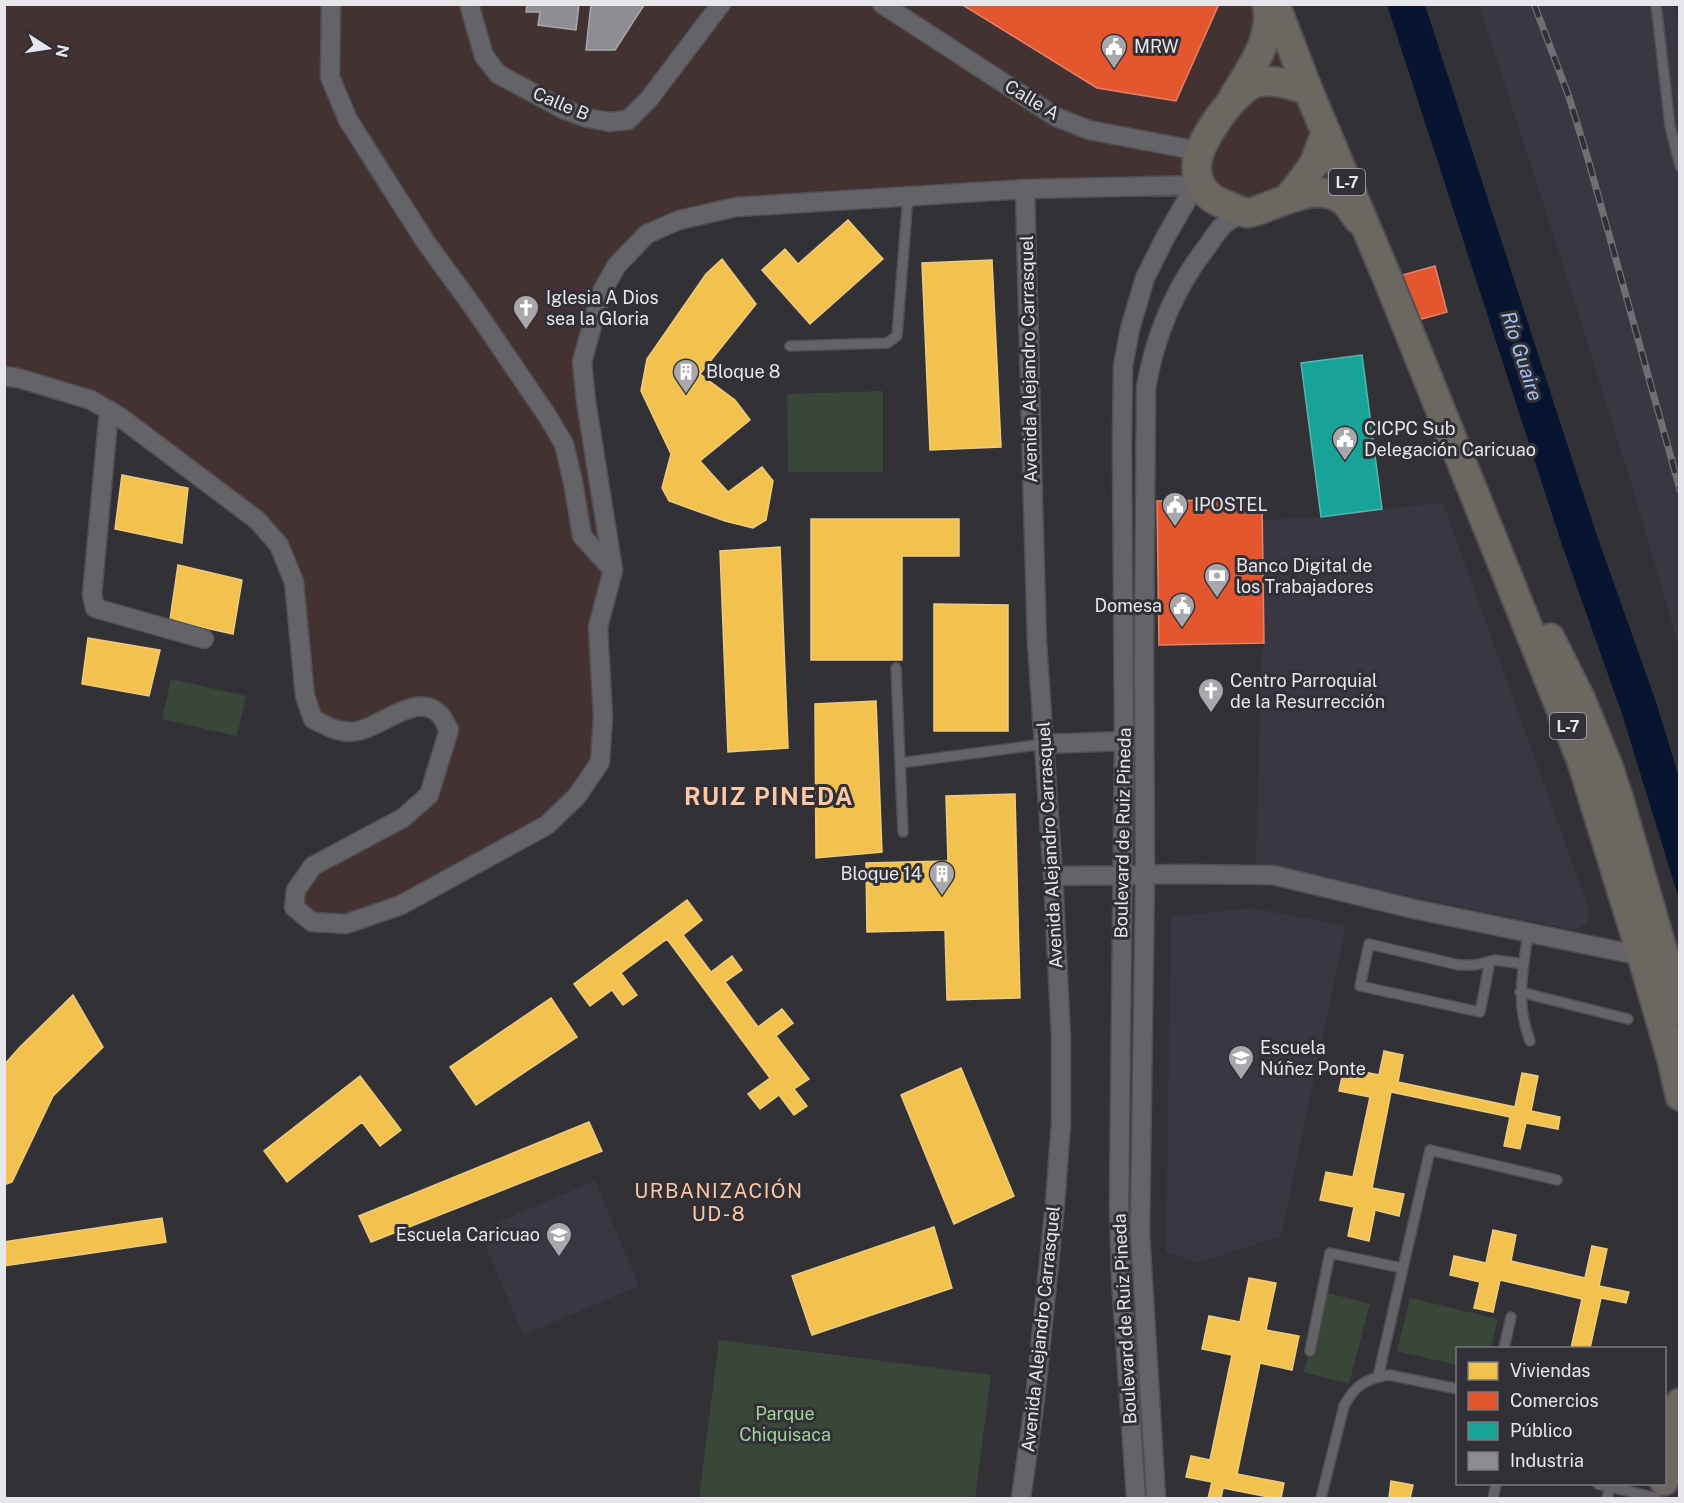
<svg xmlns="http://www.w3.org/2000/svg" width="1684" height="1503" font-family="'Public Sans',sans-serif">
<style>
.industrial{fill:#443233}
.built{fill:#393742}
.green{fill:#394738}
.water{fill:#081531}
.homes{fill:#f2c14e;stroke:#efcc7d;stroke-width:1.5}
.shops{fill:#e4572e;stroke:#e58267;stroke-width:1.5}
.public{fill:#17a398;stroke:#55b7b1;stroke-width:1.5}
.industry{fill:#8d8d92;stroke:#a8a8ad;stroke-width:1.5}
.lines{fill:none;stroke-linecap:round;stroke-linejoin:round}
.service-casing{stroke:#504f52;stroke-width:12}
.minor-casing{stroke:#504f52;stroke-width:21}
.primary-casing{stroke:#504f52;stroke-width:32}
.service{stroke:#646367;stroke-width:9}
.minor{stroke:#646367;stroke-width:18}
.primary{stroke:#6d6761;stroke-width:28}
.rail-casing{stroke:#706f72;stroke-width:7}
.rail{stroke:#313036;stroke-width:4.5;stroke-dasharray:14;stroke-linecap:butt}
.labels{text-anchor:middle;stroke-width:6;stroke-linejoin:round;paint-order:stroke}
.shield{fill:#313036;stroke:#b0b0b5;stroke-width:1.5}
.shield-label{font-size:16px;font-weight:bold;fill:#e7e7eb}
.poi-label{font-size:18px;fill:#e7e7eb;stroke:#313036;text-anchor:start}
.street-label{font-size:18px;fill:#e7e7eb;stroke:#313036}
.park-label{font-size:18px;fill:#a2d49a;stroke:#313036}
.water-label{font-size:20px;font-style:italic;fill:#a7c3f3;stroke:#313036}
.neighbourhood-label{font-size:20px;letter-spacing:1.5px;fill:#ffc7a3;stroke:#313036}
.district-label{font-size:24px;font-weight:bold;letter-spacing:1.5px;fill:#ffc7a3;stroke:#313036}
</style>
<rect width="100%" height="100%" fill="#323135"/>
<path class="industrial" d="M4 5H1275L1326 132 1287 199 1219 202 1140 186 679 220 617 265 582 362 613 570 598 627 600 762 547 825 346 924 294 907 313 866 429 795 449 730 425 706 359 731 313 719 279 545 120 417 5 376Z"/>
<path class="built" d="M1479 5H1674L1680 35 1679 647 1632 486 1565 271Z
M1443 503 1590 912 1586 924 1574 930 1256 865 1261 662 1264 643 1262 520 1321 517 1382 509Z
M1252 908 1346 926 1281 1236 1198 1263 1166 1252 1171 917Z
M595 1181 639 1286 523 1335 479 1230Z"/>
<path class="green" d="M883 391V472H788L787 394Z
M171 679 246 696 237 736 162 719Z
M1324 1292 1370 1304 1349 1384 1304 1372Z
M1410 1298 1498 1319 1491 1348H1458L1457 1365 1397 1351Z
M719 1340 991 1375 975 1498H699Z"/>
<path class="water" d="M1387 5H1425L1595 530 1656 702 1679 777V899L1622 714 1561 542Z"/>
<path class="homes" d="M848 220 883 259 810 324 762 270 785 249 798 264Z
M722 259 756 304 700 374 735 400 750 420 700 461 728 492 762 467 773 481 766 520 753 528 725 521 669 501 662 488 671 454 641 391 647 359 706 274Z
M992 260 1001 447 930 450 922 263Z
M122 475 188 488 182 543 115 529Z
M811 519H959V556H902V660H811Z
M780 547 788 748 728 752 720 551Z
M178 565 242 580 233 634 170 620Z
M934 604 1008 605V731H934Z
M88 638 160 650 149 696 82 684Z
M876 701 882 852 816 858 815 704Z
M1015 794 1020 998 947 1000 945 930 867 932 866 863 948 861 946 796Z
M687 900 702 920 683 935 711 972 732 956 742 970 725 982 758 1027 782 1009 793 1023 776 1036 809 1079 794 1089 807 1106 794 1115 779 1095 760 1109 748 1094 770 1078 667 939 621 973 637 995 623 1005 612 990 590 1006 574 984Z
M73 995 103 1047 53 1096 12 1182 4 1185V1065L19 1048Z
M551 998 577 1037 476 1105 450 1067Z
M1384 1051 1403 1055 1398 1082 1515 1107 1522 1073 1538 1076 1531 1111 1560 1117 1558 1129 1526 1123 1520 1149 1504 1146 1510 1117 1391 1092 1372 1188 1404 1194 1399 1216 1375 1210 1369 1241 1348 1236 1354 1207 1320 1200 1326 1172 1353 1177 1370 1097 1339 1091 1344 1068 1379 1075Z
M961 1068 1014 1196 954 1224 901 1095Z
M360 1076 401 1130 380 1146 362 1122 287 1182 264 1151Z
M589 1122 602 1151 371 1242 359 1216Z
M162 1218 166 1242 4 1266V1242Z
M934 1227 952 1288 812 1335 792 1276Z
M1493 1230 1516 1235 1511 1261 1585 1278 1592 1246 1607 1249 1599 1286 1629 1292 1626 1303 1601 1298 1590 1348H1571L1582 1299 1500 1280 1493 1312 1474 1308 1480 1282 1450 1275 1454 1256 1486 1263Z
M1249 1278 1276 1283 1266 1330 1299 1336 1292 1370 1260 1363 1237 1474 1284 1483 1281 1498H1273L1223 1488 1221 1498H1208L1212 1482 1186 1477 1191 1456 1210 1460 1232 1355 1202 1349 1209 1316 1240 1322Z
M1391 1481 1413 1485 1410 1498H1389Z"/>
<path class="shops" d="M961 4H1219L1176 101 1097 88Z
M1435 266 1447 312 1411 322 1399 276Z
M1262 499 1264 643 1159 645 1157 501Z"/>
<path class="public" d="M1362 355 1382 509 1321 517 1301 363Z"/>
<path class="industry" d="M527 4H579L576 30 538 25 540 12H526Z
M591 4H639L644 5 615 50H586Z"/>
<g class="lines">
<defs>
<path id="service" d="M1656 4 1670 126 1680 166
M790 346 887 343 897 336 908 196
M896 668 903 832
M900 763 1044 744
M1528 933C1523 973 1515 1001 1530 1041
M1490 961 1480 1012 1360 986 1369 944 1459 965H1475L1495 960 1524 964
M1520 992 1628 1019
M1504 1348 1511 1317
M1310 1351 1330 1253 1402 1268
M1378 1377 1430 1150 1557 1180
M1598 1484 1657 1498
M1321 1498 1344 1406C1354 1386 1367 1378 1389 1375L1458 1389
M1493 1498 1496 1484
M1607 1498 1610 1487"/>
<path id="minor" d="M331 4 330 77 348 120 425 241 476 311 548 417 564 444 573 482 582 536 613 570
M469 4 484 56 498 74 563 109 588 118 609 122 628 120 649 99 721 4
M882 4 1056 117 1089 130 1199 151
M4 376 18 378 91 400 120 417 257 520 279 545 294 582 305 696 313 719C328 727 340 734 357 731 380 728 417 691 439 714 443 717 446 725 449 730L429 795 403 818 313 866 296 890 294 907 312 922 346 924 401 905 547 825 577 796 600 762 603 717 598 627 613 570 586 401 582 362 601 293 617 265 647 234 679 220 736 207 1025 189 1200 185
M109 410 92 595 95 608 204 639
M1044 744 1124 741
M1053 876 1180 874 1273 875 1414 909 1642 956 1649 954
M1021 1498 1035 1399 1055 1204 1061 1123V1037L1053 876 1037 643 1033 503 1025 189
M1136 1498 1121 1278 1119 1204 1124 741 1122 443 1123 366 1130 329 1145 278 1165 238 1188 198 1200 185
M1156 1498 1140 1233 1145 875 1144 661 1146 388C1155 336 1174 289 1206 248 1213 238 1220 226 1230 220 1235 216 1242 215 1248 213"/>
<path id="primary" d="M1275 4 1308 90 1389 282 1581 759 1642 956 1672 1060 1680 1096
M1308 90C1293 85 1275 79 1259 82 1237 85 1198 142 1197 163 1195 179 1203 194 1217 201 1222 203 1243 213 1247 213 1253 213 1264 208 1269 206 1294 197 1325 182 1347 204 1351 208 1354 214 1358 219
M1234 96C1251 69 1274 37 1267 4
M1287 199 1299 185 1314 164 1326 132
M1550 638 1581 700 1608 766 1620 803 1663 952 1677 1011
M1664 1481 1680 1403"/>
</defs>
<use href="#service" class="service-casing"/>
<use href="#minor" class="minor-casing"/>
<use href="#primary" class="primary-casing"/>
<use href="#service" class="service"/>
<use href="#minor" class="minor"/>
<use href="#primary" class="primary"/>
<defs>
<path id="rail" d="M1534 4 1569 97 1588 159 1680 490"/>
</defs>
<use href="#rail" class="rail-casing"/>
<use href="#rail" class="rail"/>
</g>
<defs>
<symbol id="civic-pin" viewBox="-11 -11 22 30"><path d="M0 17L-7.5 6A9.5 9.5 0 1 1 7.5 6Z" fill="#a8a7ab" stroke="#313036"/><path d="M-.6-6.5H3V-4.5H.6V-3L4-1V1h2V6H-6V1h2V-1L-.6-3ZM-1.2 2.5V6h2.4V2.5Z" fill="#fff"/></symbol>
<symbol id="church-pin" viewBox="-11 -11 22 30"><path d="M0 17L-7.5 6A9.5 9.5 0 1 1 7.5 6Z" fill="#a8a7ab" stroke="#313036"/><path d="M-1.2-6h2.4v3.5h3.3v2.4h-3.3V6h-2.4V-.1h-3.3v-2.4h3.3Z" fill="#fff"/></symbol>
<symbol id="building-pin" viewBox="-11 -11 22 30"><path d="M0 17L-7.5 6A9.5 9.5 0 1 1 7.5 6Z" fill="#a8a7ab" stroke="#313036"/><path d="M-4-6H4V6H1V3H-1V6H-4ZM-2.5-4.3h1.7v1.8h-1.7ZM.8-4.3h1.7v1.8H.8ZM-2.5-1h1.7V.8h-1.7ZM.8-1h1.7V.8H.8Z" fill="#fff"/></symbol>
<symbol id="bank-pin" viewBox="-11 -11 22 30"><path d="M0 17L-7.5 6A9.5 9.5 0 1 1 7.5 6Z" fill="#a8a7ab" stroke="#313036"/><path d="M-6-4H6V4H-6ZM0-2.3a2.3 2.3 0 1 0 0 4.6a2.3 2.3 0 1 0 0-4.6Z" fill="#fff"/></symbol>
<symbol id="school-pin" viewBox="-11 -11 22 30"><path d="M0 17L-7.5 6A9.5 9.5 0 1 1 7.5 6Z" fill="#a8a7ab" stroke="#313036"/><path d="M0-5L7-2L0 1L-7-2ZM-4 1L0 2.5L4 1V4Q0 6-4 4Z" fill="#fff"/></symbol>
</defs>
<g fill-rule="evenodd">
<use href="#civic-pin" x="1099" y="32" width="30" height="40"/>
<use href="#church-pin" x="511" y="293" width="30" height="40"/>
<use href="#building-pin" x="671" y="357" width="30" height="40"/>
<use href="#civic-pin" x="1330" y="424" width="30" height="40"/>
<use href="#civic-pin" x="1160" y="490" width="30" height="40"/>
<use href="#bank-pin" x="1202" y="561" width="30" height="40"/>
<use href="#civic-pin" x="1167" y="591" width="30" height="40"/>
<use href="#church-pin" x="1196" y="676" width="30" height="40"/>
<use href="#building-pin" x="927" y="859" width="30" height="40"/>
<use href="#school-pin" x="1226" y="1043" width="30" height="40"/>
<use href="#school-pin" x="544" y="1220" width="30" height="40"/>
</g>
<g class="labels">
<g class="shield">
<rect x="1329" y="169" width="36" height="26" rx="4.5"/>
<rect x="1550" y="713" width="36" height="26" rx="4.5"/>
</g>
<g class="shield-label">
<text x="1347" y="188">L-7</text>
<text x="1568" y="732">L-7</text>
</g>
<g class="poi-label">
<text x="1134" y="53">MRW</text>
<text x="546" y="304">Iglesia A Dios<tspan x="546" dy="21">sea la Gloria</tspan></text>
<text x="706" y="378">Bloque 8</text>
<text x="1364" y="435">CICPC Sub<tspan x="1364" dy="21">Delegación Caricuao</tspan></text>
<text x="1194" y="511">IPOSTEL</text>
<text x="1236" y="572">Banco Digital de<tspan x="1236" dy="21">los Trabajadores</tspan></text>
<text x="1162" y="612" text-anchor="end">Domesa</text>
<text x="1230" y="687">Centro Parroquial<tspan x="1230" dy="21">de la Resurrección</tspan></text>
<text x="922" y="880" text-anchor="end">Bloque 14</text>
<text x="1260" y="1054">Escuela<tspan x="1260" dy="21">Núñez Ponte</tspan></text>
<text x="540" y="1241" text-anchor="end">Escuela Caricuao</text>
</g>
<g class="street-label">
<text transform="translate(1032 100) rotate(31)" y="6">Calle A</text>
<text transform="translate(561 104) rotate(23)" y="6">Calle B</text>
<text transform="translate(1029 359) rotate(-91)" y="6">Avenida Alejandro Carrasquel</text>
<text transform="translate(1123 833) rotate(-89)" y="6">Boulevard de Ruiz Pineda</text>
<text transform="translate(1050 845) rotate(-93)" y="6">Avenida Alejandro Carrasquel</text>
<text transform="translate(1125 1319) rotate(-93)" y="6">Boulevard de Ruiz Pineda</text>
<text transform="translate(1041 1329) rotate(-84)" y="6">Avenida Alejandro Carrasquel</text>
</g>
<g class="park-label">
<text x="785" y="1420">Parque<tspan x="785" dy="21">Chiquisaca</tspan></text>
</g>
<g class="water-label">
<text transform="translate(1522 356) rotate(72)" y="7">Río Guaire</text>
</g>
<g class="neighbourhood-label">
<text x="719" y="1198">URBANIZACIÓN<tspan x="719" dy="23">UD-8</tspan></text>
</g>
<g class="district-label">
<text x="769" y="805">RUIZ PINEDA</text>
</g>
</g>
<rect width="1684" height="1503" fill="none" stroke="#e7e7eb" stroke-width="12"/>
<rect x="1456" y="1347" width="210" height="138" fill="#313036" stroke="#7a797e" stroke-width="1.5"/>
<rect x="1468" y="1362" width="30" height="18" fill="#f2c14e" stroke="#7a797e" stroke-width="1.5"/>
<text x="1510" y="1377" font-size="18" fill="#e7e7eb">Viviendas</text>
<rect x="1468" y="1392" width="30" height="18" fill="#e4572e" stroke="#7a797e" stroke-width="1.5"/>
<text x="1510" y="1407" font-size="18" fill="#e7e7eb">Comercios</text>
<rect x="1468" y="1422" width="30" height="18" fill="#17a398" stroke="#7a797e" stroke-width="1.5"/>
<text x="1510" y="1437" font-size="18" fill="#e7e7eb">Público</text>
<rect x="1468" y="1452" width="30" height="18" fill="#8d8d92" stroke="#7a797e" stroke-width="1.5"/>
<text x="1510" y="1467" font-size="18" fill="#e7e7eb">Industria</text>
<g transform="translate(48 48) rotate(102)" stroke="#313036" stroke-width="4.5" paint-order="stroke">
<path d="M0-4.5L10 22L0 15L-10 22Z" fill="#e7e7eb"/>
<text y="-9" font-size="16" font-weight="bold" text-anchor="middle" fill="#e7e7eb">N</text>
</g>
</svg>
